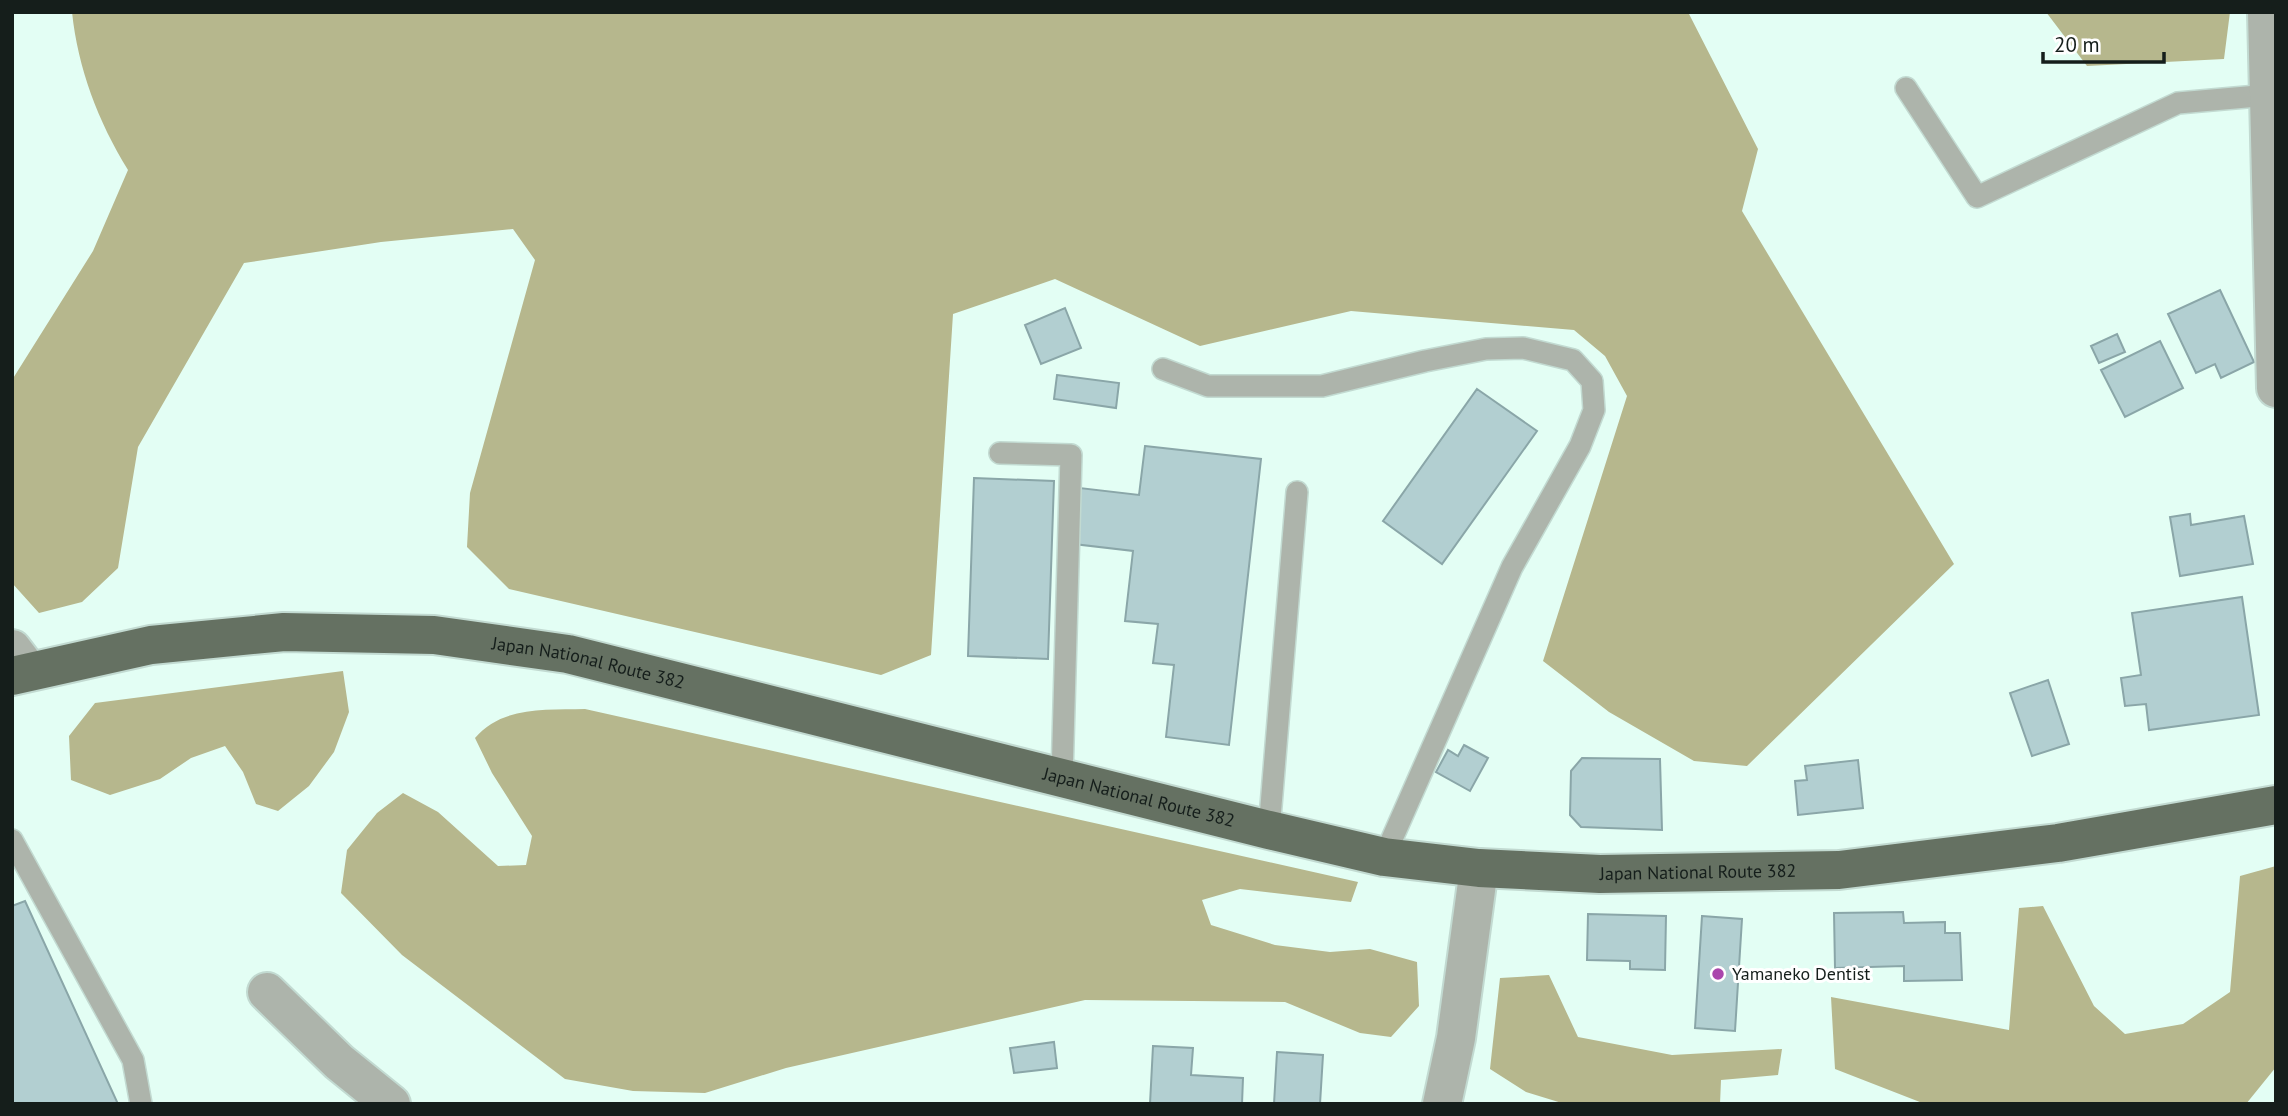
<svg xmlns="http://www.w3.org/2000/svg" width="2288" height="1116" font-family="'PT Sans',sans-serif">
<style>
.forest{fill:#b6b78d}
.building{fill:#b2cfd1;stroke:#8aa6a8;stroke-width:2}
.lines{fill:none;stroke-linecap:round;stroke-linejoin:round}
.service-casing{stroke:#c2dad1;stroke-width:24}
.minor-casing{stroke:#c2dad1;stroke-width:42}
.trunk-casing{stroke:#c2dad1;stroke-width:42}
.service{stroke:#adb4ab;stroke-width:21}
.minor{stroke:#adb4ab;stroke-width:38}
.trunk{stroke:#657162;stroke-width:38}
.poi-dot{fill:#aa46ac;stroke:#fff;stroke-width:2.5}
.labels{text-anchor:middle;stroke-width:6;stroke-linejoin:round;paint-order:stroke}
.street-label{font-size:18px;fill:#151e1b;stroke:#fff}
.poi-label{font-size:18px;fill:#151e1b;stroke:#fff;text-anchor:start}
</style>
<rect width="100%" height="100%" fill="#e3fef4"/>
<path class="forest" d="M72 12H1688L1758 149 1742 211 1954 564 1747 766 1694 761 1609 712 1543 661 1627 396 1605 356 1574 330 1351 311 1200 346 1055 279 953 314 931 655 881 675 509 589 467 547 470 493 535 260 513 229 381 242 244 263 138 447 118 568 82 602 39 613 12 583V380L93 251 128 170C98 121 78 69 72 12Z
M2046 12H2230L2224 59 2087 66Z
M343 671 349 712 334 752 309 786 278 811 256 804 243 772 225 746 191 758 160 779 110 795 71 780 69 736 95 703Z
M585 709 1358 882 1351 902 1240 889 1202 900 1211 925 1275 945 1330 952 1370 949 1417 962 1419 1006 1391 1037 1360 1033 1285 1002 1085 1000 786 1068 705 1093 633 1091 565 1079 402 955 341 893 347 850 377 813 403 793 438 812 498 866 526 865 532 836 492 773 475 738C502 706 546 710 585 709Z
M2276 866V1067L2246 1104H1925L1835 1069 1831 997 2009 1030 2019 908 2043 906 2094 1006 2125 1034 2183 1024 2230 992 2240 876Z
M1549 975 1578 1037 1672 1055 1782 1049 1778 1075 1721 1080 1720 1104H1565L1526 1092 1490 1069 1500 978Z"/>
<path class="building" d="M2220 290 2254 362 2221 378 2215 364 2196 373 2168 314Z
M1065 308 1081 348 1041 364 1025 325Z
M2117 334 2125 352 2099 363 2091 346Z
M2160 341 2183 388 2125 417 2101 370Z
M1057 375 1119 383 1116 408 1054 399Z
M1477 389 1537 431 1442 564 1383 521Z
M1145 446 1261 459 1229 745 1166 737 1174 665 1153 663 1158 624 1125 621 1133 551 1074 544 1080 488 1139 495Z
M974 478 1054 481 1048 659 968 656Z
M2190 514 2191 525 2244 516 2253 564 2180 576 2170 517Z
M2242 597 2259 715 2149 730 2146 704 2125 706 2121 678 2141 675 2132 613Z
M2048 680 2069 744 2032 756 2010 693Z
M1464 745 1488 758 1470 791 1436 772 1448 750 1458 756Z
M1582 758 1660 759 1662 830 1581 827 1570 815 1571 771Z
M1858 760 1863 808 1798 815 1795 781 1807 780 1805 766Z
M25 901 118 1104H12V906Z
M1903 912 1904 923 1945 922V933H1960L1962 980 1904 981V966L1835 968 1834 913Z
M1588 914 1666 916 1665 970 1630 969V961L1587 960Z
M1702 916 1742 919 1735 1031 1695 1028Z
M1054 1042 1057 1068 1014 1073 1010 1048Z
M1153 1046 1193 1048 1191 1075 1243 1078 1242 1104H1150Z
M1277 1052 1323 1055 1320 1104H1274Z"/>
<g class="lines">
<defs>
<path id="service" d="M1906 88 1977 197 2178 103 2269 95
M1163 369 1208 386H1322L1425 361 1486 349 1523 348 1573 360 1592 381 1594 410 1580 446 1512 567 1384 857
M1000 453 1071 455 1062 778
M1269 830 1297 492
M12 840 133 1060 141 1104"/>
<path id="minor" d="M2267 12 2276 388
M12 649 28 670
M267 992 339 1062 391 1104
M1442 1104 1456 1038 1479 868"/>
<g id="trunk">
<path id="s1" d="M12 676 151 645 284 632 434 635 568 654 1269 830 1384 857 1479 868 1600 874 1839 870 2058 843 2276 805"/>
</g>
</defs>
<use href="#service" class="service-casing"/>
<use href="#minor" class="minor-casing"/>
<use href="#trunk" class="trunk-casing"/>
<use href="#service" class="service"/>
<use href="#minor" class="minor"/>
<use href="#trunk" class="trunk"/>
</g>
<circle class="poi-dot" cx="1718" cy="974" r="7"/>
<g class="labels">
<g class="street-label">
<text dy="6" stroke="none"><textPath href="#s1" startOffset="583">Japan National Route 382</textPath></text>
<text dy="6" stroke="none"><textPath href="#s1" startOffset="1150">Japan National Route 382</textPath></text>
<text dy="6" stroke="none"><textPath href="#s1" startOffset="1717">Japan National Route 382</textPath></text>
</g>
<g class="poi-label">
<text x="1732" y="980">Yamaneko Dentist</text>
</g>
</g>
<rect width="2288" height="1116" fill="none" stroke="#151e1b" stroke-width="28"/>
<path d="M2043 52v10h121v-10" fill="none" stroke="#151e1b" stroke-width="3.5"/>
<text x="2054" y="52" font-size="21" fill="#151e1b" stroke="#ffffff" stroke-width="5" paint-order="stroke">20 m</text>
</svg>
